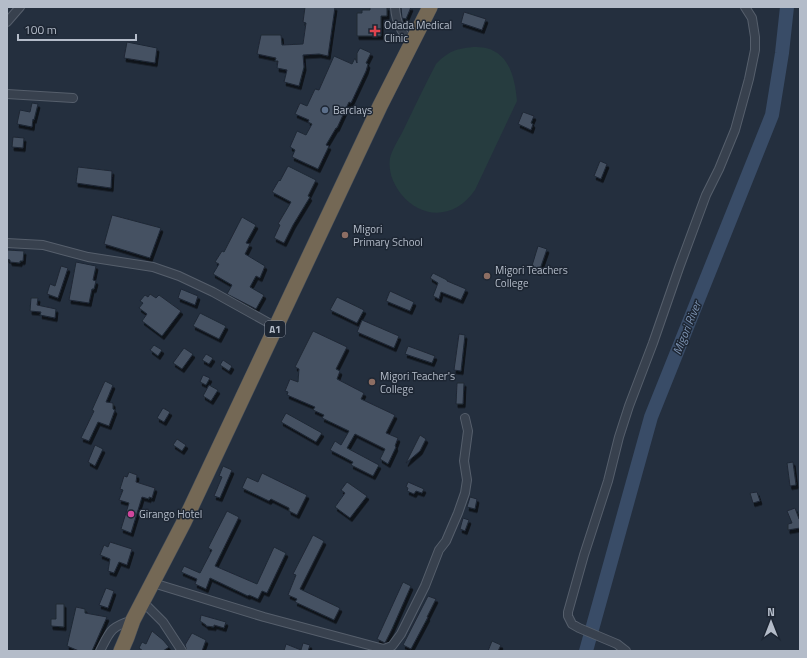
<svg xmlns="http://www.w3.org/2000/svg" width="807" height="658" font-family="'Titillium Web',sans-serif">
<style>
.green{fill:#263c3f}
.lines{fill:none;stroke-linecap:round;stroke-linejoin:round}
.river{stroke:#394c67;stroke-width:14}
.building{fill:#455162;stroke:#1f2835;filter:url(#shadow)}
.street-casing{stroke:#565f6c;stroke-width:10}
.highway-casing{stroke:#434c59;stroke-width:16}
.street{stroke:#38414e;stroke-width:8}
.highway{stroke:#746855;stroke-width:15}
.health-dot{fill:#e0444e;stroke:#1d2633;stroke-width:1.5}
.service-dot{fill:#5c6f8a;stroke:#1d2633;stroke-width:1.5}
.education-dot{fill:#8d6e63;stroke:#1d2633;stroke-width:1.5}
.hotel-dot{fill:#d1479c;stroke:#1d2633;stroke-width:1.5}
.labels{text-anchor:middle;stroke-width:3;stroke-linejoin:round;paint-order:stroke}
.shield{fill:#1d2633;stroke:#878f9c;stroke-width:1}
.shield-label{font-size:10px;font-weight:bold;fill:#b4bcc9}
.poi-label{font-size:11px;fill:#b4bcc9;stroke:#1d2633;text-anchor:start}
.water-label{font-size:12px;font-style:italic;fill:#7c92b1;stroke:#1d2633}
</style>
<defs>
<filter id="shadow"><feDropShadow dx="2" dy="3.5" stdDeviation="0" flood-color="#0009"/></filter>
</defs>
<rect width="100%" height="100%" fill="#242f3e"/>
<path class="green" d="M473 47C477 47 482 47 486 48 510 54 515 79 517 101L475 190C456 218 423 221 401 194 393 183 388 172 390 158 392 150 398 140 402 133 413 110 424 87 436 64 449 51 455 49 473 47Z"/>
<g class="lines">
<path class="river" d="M586 651 651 417 772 115 782 53 787 7"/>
</g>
<path class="building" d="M305 7H335L328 56 319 54 303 55 304 67 299 86 284 82 287 70 277 68 278 61H275L276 58 257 54 261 35H281L282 45 303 44 306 23 303 22Z
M370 7H387V16H381V36H357V13H362V10H370Z
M401 7H411L406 19 402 18Z
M464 12 486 19 482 30 461 23Z
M127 42 157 48 155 63 124 58Z
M360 48 371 53 366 63 368 64 366 71 351 103 349 102 337 128H336L326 145 329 146 318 169 292 157 295 150 290 147 297 131 306 135 312 124 308 122 309 120 295 114 300 103 307 106 315 89 319 90 334 56 352 64 355 58 357 63V53Z
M32 103 38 104 34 120 33 119 32 127 17 124 20 110 30 112Z
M523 112 534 116 531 123 533 124 531 130 518 124Z
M13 137 24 138 23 148 12 147Z
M600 161 607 164 601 179 594 176Z
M288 166 316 180 308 196 310 197 293 225 284 243 274 238 280 225 278 224 291 202 272 192 279 180 280 181Z
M78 167 112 171 111 188 76 183Z
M112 215 161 228 150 258 104 244Z
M242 217 256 225 246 243 250 244 245 254 265 266 260 278 256 276 250 287 264 295 256 309 227 294 232 285 213 274 219 264 215 262 222 251 224 252Z
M538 246 547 249 539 272 531 269Z
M7 250 24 251 23 261H20V263L10 262V260L7 259Z
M76 262 96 266 93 280 96 281 94 289H92L89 303 69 300Z
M61 266 68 268 58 298 47 294 50 284 55 286Z
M433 273 447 280V281L466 289 461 300 441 292 439 299 433 296 438 283 430 278Z
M181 289 198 296 195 305 178 298Z
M390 291 414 302 410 311 386 301Z
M150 294 156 298 159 295 181 311 162 336 142 321 147 314 139 308 143 303 140 301 145 295 148 297Z
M337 297 364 310 357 323 330 310Z
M31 298H38L37 305 56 309 55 318 40 315 41 312 30 311Z
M200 313 226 326 219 339 193 326Z
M362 320 399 336 394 348 357 332Z
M313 331 347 347 336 369 340 371 337 379 364 393 361 399 395 415 386 433 398 438 395 446 396 447 388 464 380 459 385 449 355 434 347 448 379 465 373 476 351 465 353 462 330 450 335 441 341 445 349 431 322 418 324 415 313 410 315 407 287 395 288 392 285 391 290 379 298 382 299 369 295 367Z
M459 334 465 335 461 371 454 370Z
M154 345 162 350 158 356 150 350Z
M408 346 435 356 432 363 405 354Z
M184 348 193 354 182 369 173 363Z
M206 354 213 358 209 364 202 360Z
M223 360 232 366 229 371 220 365Z
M203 375 210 378 206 385 200 382Z
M105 381 113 385 106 402 113 403V409L115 410 109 426 98 422 89 441 81 438 94 411 92 410Z
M457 383H464L463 404H456Z
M209 385 218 390 211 401 203 396Z
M163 408 170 412 164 422 157 418Z
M286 413 322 433 316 442 281 422Z
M420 435 426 439 420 451 406 463Z
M177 439 186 445 182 451 173 445Z
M95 445 103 449 95 466 88 462Z
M793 462 796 485 790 486 787 463Z
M223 466 232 470 220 498 214 496 222 477 219 476Z
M129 472 137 475 136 482 155 488 152 498 149 497V499L142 497 131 533 121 529 129 503 119 500 123 490 120 489 124 476 127 477Z
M262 473 307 495 297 515 289 511V508L271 499 269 501 242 488 247 477 258 482Z
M347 482 367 496 350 518 335 507 345 493 341 490Z
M408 482 424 489 422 493 416 491 414 494 407 491 408 488 406 487Z
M757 492 760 501 753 503 750 493Z
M470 497 477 499 475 509 467 507Z
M795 508 799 519H800V528L788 530V524L792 523 787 511Z
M227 511 239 517 215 566 257 584 274 547 286 553 267 593 262 591 258 599 249 595 248 596 210 578 206 589 195 584 197 579 181 572 184 566 200 573 212 550 208 548Z
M463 518 469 520 465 531 460 529Z
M313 535 324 541 300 589 340 608 334 620 295 602 297 599 288 595 296 575 293 574Z
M110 542 132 549 127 565 119 562 114 573 108 571 110 559 100 555 104 545 108 547Z
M403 582 411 586 392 629 385 643 377 639Z
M106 588 114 591 108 608 99 605Z
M428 596 436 599 427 617H428L411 649 403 645Z
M56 604H64V627L51 626V619H56Z
M76 607 85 609V613L107 617 92 651H79L67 646Z
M201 615 226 622 224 628 214 625V627L206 626V625L200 621Z
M152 631 163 640 169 647 163 651H143L139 648 142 642 146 644Z
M192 633 206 640 202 651H187L185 645Z
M492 641 501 645 498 651H488Z
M303 643 310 645 308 651H284L286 644 301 650Z"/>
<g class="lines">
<defs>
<path id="street" d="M395 7C396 23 401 34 413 43
M7 22 20 7
M7 94 73 98
M7 243 43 245 88 257 153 267 179 276 213 292 276 327
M153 583 264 617 380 648 384 649 392 646 401 634 425 586 439 550 446 541 458 513 465 493 467 480 464 461 468 431 465 418
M143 602 163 622 182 651
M100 651C110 631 110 627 133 620
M626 651 617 644 579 628 572 624 568 616V612L584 555 608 481 619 437 629 406 653 343 679 268 706 195 719 169 735 130 749 79 755 50V37L752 18 745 7"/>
<path id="highway" d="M121 651 127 637 133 620 184 522 380 106 430 7"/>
</defs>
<use href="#street" class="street-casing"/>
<use href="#highway" class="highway-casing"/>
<use href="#street" class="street"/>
<use href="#highway" class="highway"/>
</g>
<path class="health-dot" d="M373 25h4v4h4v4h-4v4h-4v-4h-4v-4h4z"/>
<circle class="service-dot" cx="325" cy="110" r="4"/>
<g class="education-dot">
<circle cx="345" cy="235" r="4"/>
<circle cx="487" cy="276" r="4"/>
<circle cx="372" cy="382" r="4"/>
</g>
<circle class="hotel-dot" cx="131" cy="514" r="4"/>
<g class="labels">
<rect class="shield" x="265" y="321" width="20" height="16" rx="3"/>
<g class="shield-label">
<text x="275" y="333">A1</text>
</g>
<g class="poi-label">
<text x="384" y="29">Odada Medical<tspan x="384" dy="13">Clinic</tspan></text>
<text x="333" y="114">Barclays</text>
<text x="353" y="233">Migori<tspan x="353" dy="13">Primary School</tspan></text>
<text x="495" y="274">Migori Teachers<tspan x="495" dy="13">College</tspan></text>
<text x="380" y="380">Migori Teacher's<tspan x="380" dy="13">College</tspan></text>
<text x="139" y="518">Girango Hotel</text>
</g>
<g class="water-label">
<text transform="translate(687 328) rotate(-68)" y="4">Migori River</text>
</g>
</g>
<rect width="807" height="658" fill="none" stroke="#b4bcc9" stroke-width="16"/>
<g transform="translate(771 622)" stroke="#1d2633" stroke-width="3" paint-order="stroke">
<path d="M0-3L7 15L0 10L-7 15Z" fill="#b4bcc9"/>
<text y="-6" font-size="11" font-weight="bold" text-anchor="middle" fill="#b4bcc9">N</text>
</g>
<path d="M18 34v6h118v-6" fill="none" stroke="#b4bcc9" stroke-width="2"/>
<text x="24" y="34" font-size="12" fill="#b4bcc9" stroke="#1d2633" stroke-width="3" paint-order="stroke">100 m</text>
</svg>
